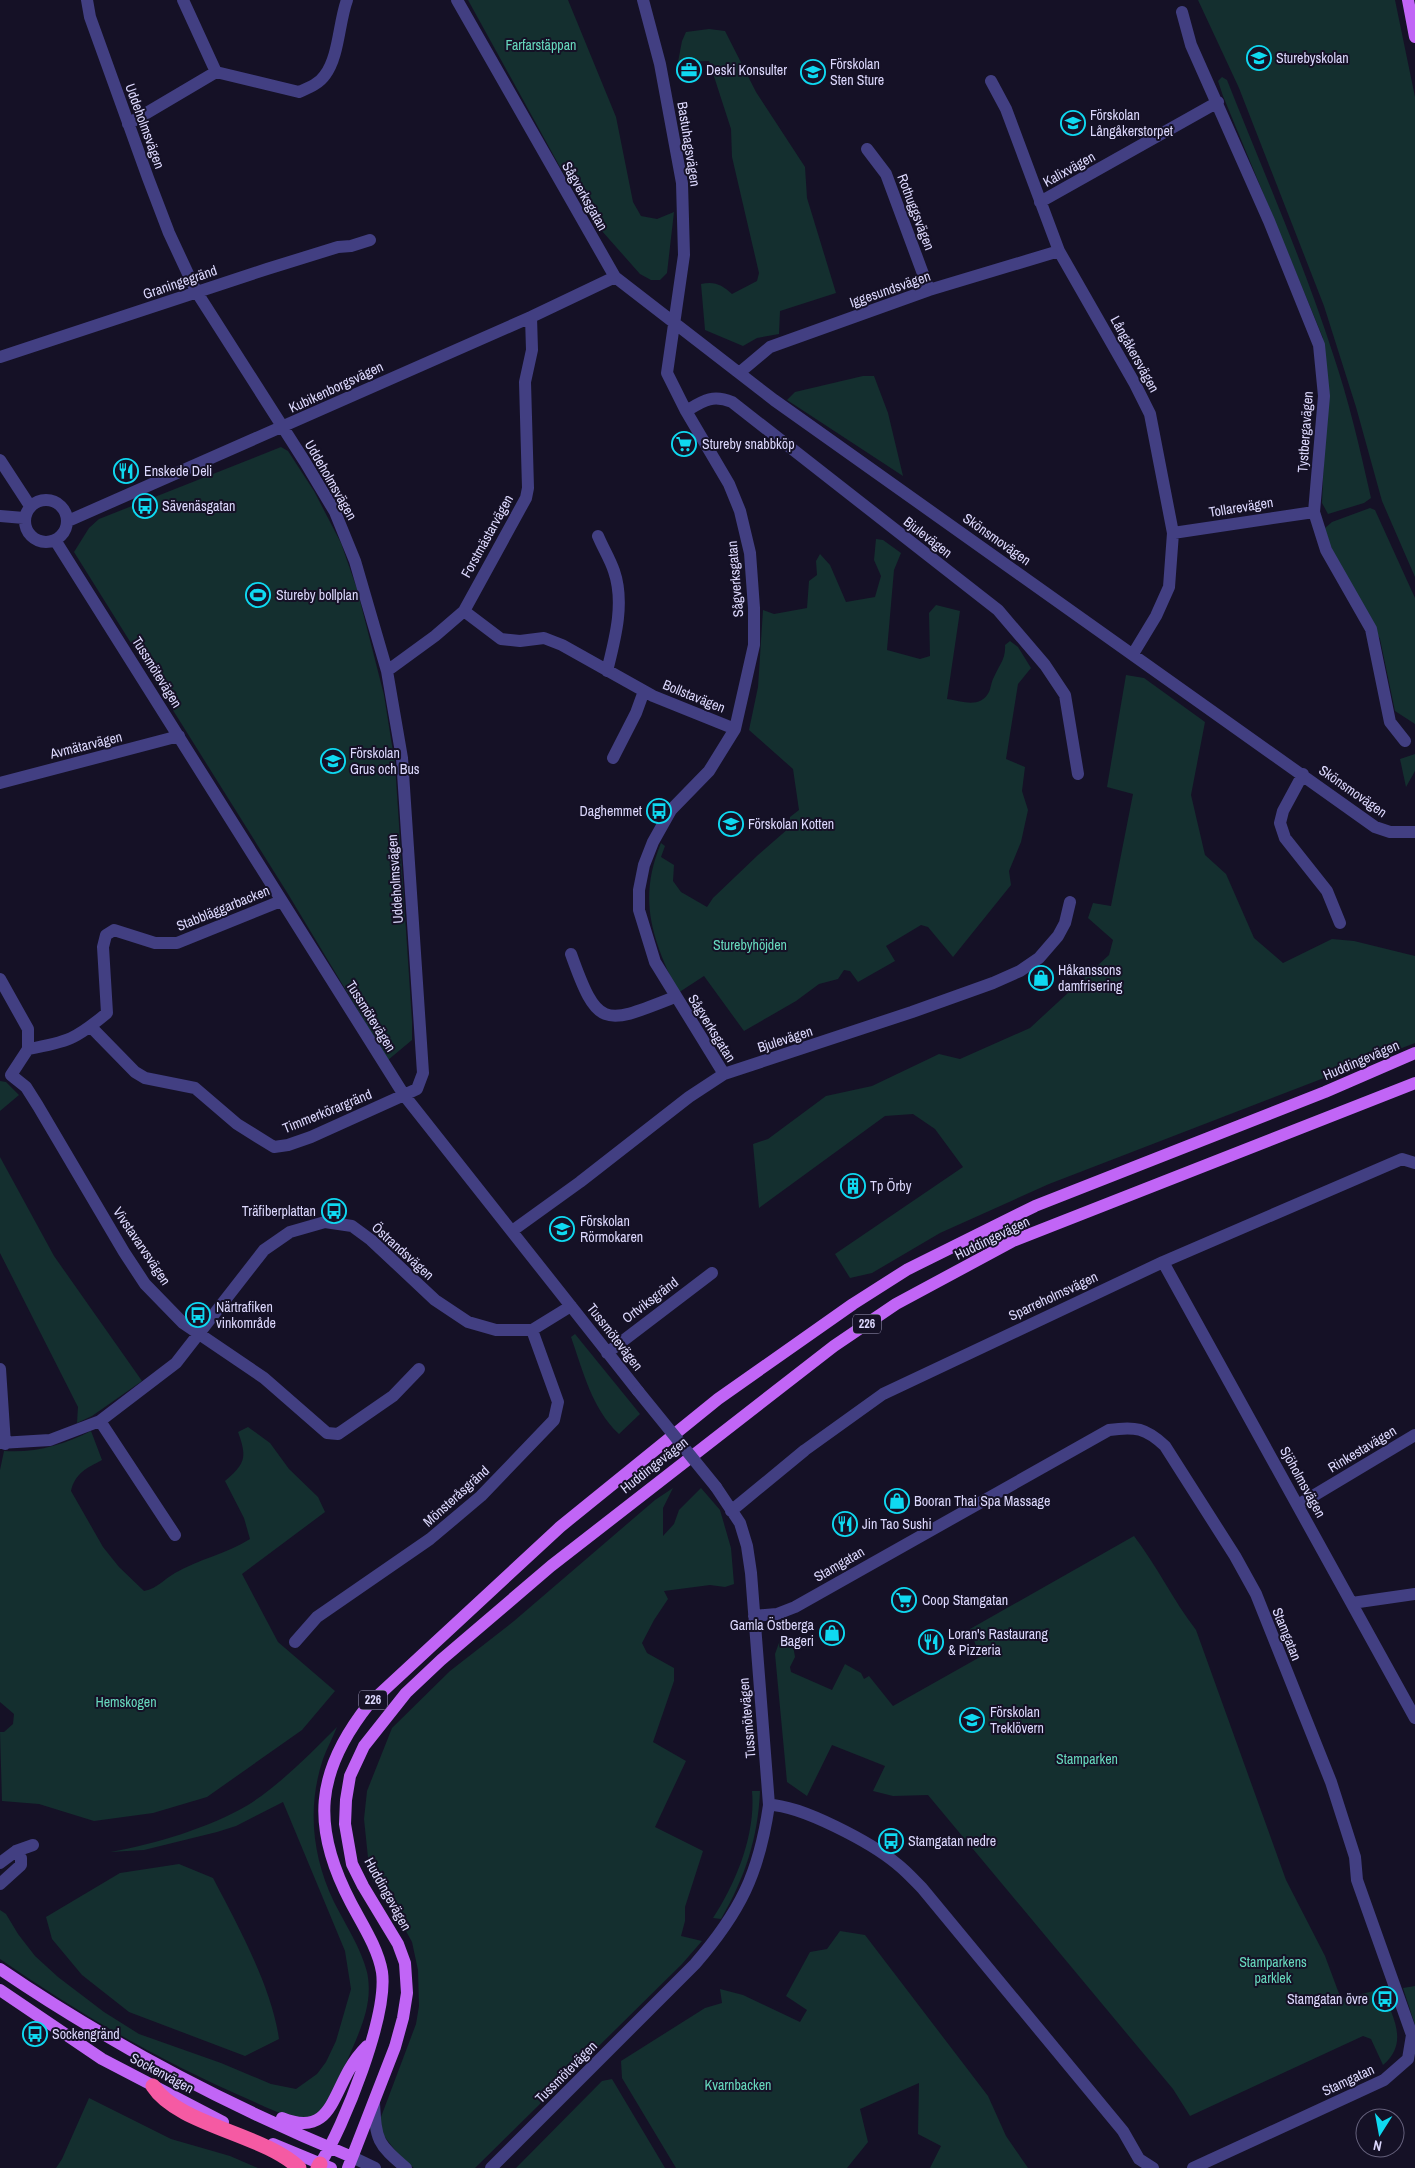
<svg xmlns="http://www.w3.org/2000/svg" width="1415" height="2168" font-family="'Archivo Narrow',sans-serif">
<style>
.green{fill:#142f2f}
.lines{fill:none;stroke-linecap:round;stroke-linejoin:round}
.minor{stroke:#423f82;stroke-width:12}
.major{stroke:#c165f6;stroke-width:12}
.highway{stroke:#f55aa3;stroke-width:15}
.minor-bridge{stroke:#423f82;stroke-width:12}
.labels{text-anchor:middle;stroke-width:4;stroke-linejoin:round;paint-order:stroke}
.shield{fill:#151126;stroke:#a09cbc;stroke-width:1}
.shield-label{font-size:12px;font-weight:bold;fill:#dcd8fd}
.park-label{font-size:14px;fill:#67d9be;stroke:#151126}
.poi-label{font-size:14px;fill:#dcd8fd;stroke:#151126;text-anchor:start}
.street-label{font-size:14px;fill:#dcd8fd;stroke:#151126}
</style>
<rect width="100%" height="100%" fill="#151126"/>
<path class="green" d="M468 0H568L616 117 633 202 641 216 657 219 674 212 667 273 660 280H651L640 274 594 222 560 167Z
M1198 0H1395L1415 97V577L1382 501 1356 407 1324 306 1239 88Z
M709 29 725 31 756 92 805 167 807 198 836 293 780 311 779 334 757 338 743 346 705 330 701 284C715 281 722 285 732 294L757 281 759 273 732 157 731 129 709 61 678 62 682 41 686 32Z
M1222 77 1227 80C1263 171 1303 261 1333 354 1349 401 1360 449 1371 498L1364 503 1328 514 1322 503 1324 455 1323 338 1223 96 1218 81Z
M863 376H874L888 413 903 476 787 400 795 392Z
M281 447 288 451 314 491 341 543 357 589 384 695 395 764 412 1021V1040L388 1060 288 894 74 552 89 528 99 519Z
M1370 508 1375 510 1415 598V724L1395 711 1380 639 1331 549 1325 528 1332 522Z
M876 539 883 540 901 553 894 570 887 650 920 659 930 656 929 613 936 605 960 611 947 699C962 701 980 709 989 692 991 688 991 682 994 677 999 665 1006 659 1005 645L1010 641 1018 647 1031 668 1018 684 1006 759 1025 767 1022 791 1028 810 1021 842 1009 871 1011 885 953 957 928 927 921 925 886 946 895 961 858 982 850 971 844 970 838 979 819 984 796 1001 744 1031 704 976 678 993C653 940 637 901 661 843L665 846 661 857 674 865 673 881 681 892 707 907 713 898 758 855 789 828 790 817 799 810 793 769 749 730 758 687 763 610 774 614 807 608 809 581 817 575 816 561 820 554 830 565 846 602 875 597 881 576 874 560Z
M1126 675 1144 678 1205 722 1191 795 1205 855 1226 874 1254 938 1283 963 1332 939 1354 941 1415 956V1043L1049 1184 940 1233 872 1273 850 1278 835 1254 963 1167 935 1129 913 1114 885 1116 759 1208 753 1144 768 1139 826 1096 872 1086 939 1054 960 1059 1030 1028 1109 955 1113 940 1088 918 1093 903 1111 906 1133 794 1107 787Z
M1415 754V771L1406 787 1400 759Z
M0 1081 6 1082 19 1095 0 1111Z
M0 1157 54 1256 142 1381 92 1416 77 1423 78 1407 0 1253Z
M575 1334 640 1414 619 1434C592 1409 583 1371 571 1337Z
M248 1427 270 1443 289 1469 318 1497 325 1512 242 1574 278 1642 335 1691 302 1730 207 1797 153 1813 94 1821 39 1804 2 1801 0 1732H4L13 1724 14 1714 0 1702V1470L4 1451C36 1453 63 1445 91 1431L102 1460C87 1468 75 1473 71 1491L103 1547 119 1567 144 1591C158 1588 163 1580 175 1573 199 1559 226 1554 250 1539L244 1518 225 1481C246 1463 247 1457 238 1432Z
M673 1488 663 1508V1536L674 1524 679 1510 701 1488 720 1510 731 1548 734 1584 725 1587 710 1585 664 1591 668 1599 654 1620 642 1643 647 1653 674 1668V1681L653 1742 686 1761 655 1827 703 1851 685 1907V1921L681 1936 702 1941 682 1964 475 2168H414L401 2158 381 2132V2117L416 2024 419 2006 418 1970 412 1942 395 1911 370 1877 364 1819 367 1791 392 1728 450 1671 514 1621 655 1500Z
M1134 1536C1157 1566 1173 1600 1196 1630L1286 1880 1325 1956 1341 1999 1382 1989C1392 2016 1410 2042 1383 2065L1371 2039 1363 2036 1190 2116 1173 2089 928 1795 893 1796 873 1791 885 1766 832 1745 807 1796 787 1782 775 1654 780 1640 793 1645 795 1657 790 1667 791 1672 832 1690 845 1664 861 1673 864 1679 869 1676 893 1706 980 1657 970 1629Z
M337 1727C333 1737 327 1748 323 1759 307 1807 312 1856 334 1902 345 1924 361 1948 367 1972 374 2005 359 2032 347 2061 338 2081 330 2115 305 2118 291 2120 263 2106 250 2100 162 2062 79 2014 0 1959V1910L6 1914 18 1934 35 1956 58 1977 104 2012 139 2034 221 2063 271 2084 296 2089 317 2074 326 2062 336 2041 351 1989 345 1951 283 1802 236 1826 217 1832 144 1850 110 1852C155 1844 209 1828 248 1805 281 1784 310 1754 337 1727Z
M752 1791H760C758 1838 745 1878 721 1919L713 1918C736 1883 756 1834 752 1791Z
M179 1864 213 1878C237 1924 272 1987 279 2039L245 2056 129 2012 82 1975 52 1939 46 1917 120 1873Z
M840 1931 865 1935 988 2096 1006 2136 1028 2168H930L941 2146 918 2134 919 2083 860 2109 868 2142 847 2168H676L622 2078 621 2061 705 2008 722 2003 720 1989 743 1995 800 2022 807 2010 786 1996 810 1952 827 1949Z
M1415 1986V2025L1403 1988Z
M612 2079 665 2168H516L602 2081Z
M89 2098 171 2139 230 2156 258 2168H56L62 2159Z"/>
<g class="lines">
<path class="minor" d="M87 0 90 17 148 178 169 233 196 291 305 462 335 512 355 561 387 671 402 758 423 1073 417 1089 404 1095 311 1137 288 1145 274 1147 237 1124 195 1088 145 1078 135 1072 91 1027
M183 0 216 72
M457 0 615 277 774 400 1375 827 1390 832H1415
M643 0 660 64 682 183 684 255 667 373 686 411 729 484 740 511 750 553 754 608V645L735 729 709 771 671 810 653 842 644 865 639 890V910L655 962 724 1074
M1182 12 1191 45 1269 221 1319 345 1324 396 1314 512 1326 550 1371 629 1390 722 1405 741
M991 81 1006 109 1059 251 1135 384 1150 414 1173 533 1169 587 1156 616 1133 654
M128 124 216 72 299 92C308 88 319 84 325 75 339 57 339 21 347 0
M867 149 886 174 929 290
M1040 202 1218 102
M0 357 267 269 338 247 351 246 370 240
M739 373 770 347 929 290 1059 251
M686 411C703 401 712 394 732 402L998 610 1045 665 1065 695 1078 774
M0 460 30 506
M25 521a21 21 0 1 1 42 0a21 21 0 1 1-42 0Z
M0 516 24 518
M68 521 531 317 615 277
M1173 533 1314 512
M598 536C603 548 610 559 614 571 625 603 615 639 607 671
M55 540 404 1095 638 1391
M464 611 501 639 520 641 544 638 562 645 653 696 735 729
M387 671 435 636 464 611 526 498 528 488 525 382 532 350 531 317
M613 758 636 713 644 691
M1303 774 1283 811 1280 823 1285 838 1327 891 1340 923
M0 783 179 736
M571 954C598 1030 604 1025 675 997
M0 979 28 1029V1049L11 1075 26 1087 38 1106 124 1252 145 1284 183 1323 264 1378 327 1433 338 1434 393 1396 419 1369
M28 1049C68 1042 76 1039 107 1013L103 947 106 935 114 930 155 943H177L281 901
M512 1231 580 1182 689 1097 724 1074 912 1012 993 983 1020 971 1039 958 1058 936 1065 923 1070 902
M1163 1262 1415 1718
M607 1353 712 1273
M0 1369 5 1444
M100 1421 175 1535
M0 1443 50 1440 100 1421 176 1363 264 1250 290 1232 325 1222 352 1226 371 1240 435 1300 468 1322 496 1330H532L571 1306
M1298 1505 1415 1435
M731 1511 805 1450 883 1394 1163 1262 1402 1159 1415 1163
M1352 1603 1415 1594
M754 1616 777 1614 795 1607 1109 1430C1135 1426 1146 1428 1165 1446L1235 1556 1256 1594 1331 1782 1355 1857 1357 1880 1412 2035 1408 2059 1384 2080 1193 2168
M295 1642 317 1617 430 1539 481 1496 554 1420 558 1402 532 1330
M769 1805C801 1805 872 1843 897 1864 906 1871 914 1880 922 1888L1123 2131 1139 2159 1153 2168
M0 1863 16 1851 33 1845
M0 1884 21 1865V1858L16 1851
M374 2103C376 2140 377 2144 406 2168
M352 2157 375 2168
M491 2168 695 1964C740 1912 759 1874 769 1805L751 1573 747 1546 740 1523 716 1487"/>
<path class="major" d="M1408 0 1415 37
M0 1969C110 2044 229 2106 352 2157
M0 1990 102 2059 223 2122
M282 2118C327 2136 331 2102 349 2070 354 2061 360 2053 367 2046
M273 2144 331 2168
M320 2164C344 2126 388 2016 382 1972 378 1948 362 1924 351 1903 311 1827 315 1772 369 1704L560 1527 718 1399 853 1304 908 1269 1035 1206 1325 1092 1415 1053
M348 2168 395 2047 403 2018 407 1993 405 1963 398 1944 363 1886 352 1864 345 1824 346 1800 350 1776 364 1746 406 1693 441 1660 551 1566 834 1346 896 1304 1013 1241 1415 1083"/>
<path class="highway" d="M153 2086C178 2125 264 2134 299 2168
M318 2168 320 2164"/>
<path class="minor-bridge" d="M638 1391 716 1487"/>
</g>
<defs>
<symbol id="school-ring" viewBox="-11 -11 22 22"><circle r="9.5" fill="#151126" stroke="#0fd9f1" stroke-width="1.5"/><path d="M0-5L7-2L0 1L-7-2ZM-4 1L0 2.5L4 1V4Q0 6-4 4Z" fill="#0fd9f1"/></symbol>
<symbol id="office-ring" viewBox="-11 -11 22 22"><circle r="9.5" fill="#151126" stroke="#0fd9f1" stroke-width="1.5"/><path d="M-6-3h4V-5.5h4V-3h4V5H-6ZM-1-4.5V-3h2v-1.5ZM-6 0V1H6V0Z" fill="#0fd9f1"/></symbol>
<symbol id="supermarket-ring" viewBox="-11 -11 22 22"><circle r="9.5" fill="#151126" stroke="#0fd9f1" stroke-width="1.5"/><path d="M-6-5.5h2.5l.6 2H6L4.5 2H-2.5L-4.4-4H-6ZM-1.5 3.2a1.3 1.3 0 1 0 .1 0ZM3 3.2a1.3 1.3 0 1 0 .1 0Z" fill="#0fd9f1"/></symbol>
<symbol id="restaurant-ring" viewBox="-11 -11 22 22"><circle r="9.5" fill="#151126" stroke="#0fd9f1" stroke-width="1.5"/><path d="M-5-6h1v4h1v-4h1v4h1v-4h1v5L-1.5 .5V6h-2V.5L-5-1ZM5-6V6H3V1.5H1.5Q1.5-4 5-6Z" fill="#0fd9f1"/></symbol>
<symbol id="bus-ring" viewBox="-11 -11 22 22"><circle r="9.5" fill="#151126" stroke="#0fd9f1" stroke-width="1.5"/><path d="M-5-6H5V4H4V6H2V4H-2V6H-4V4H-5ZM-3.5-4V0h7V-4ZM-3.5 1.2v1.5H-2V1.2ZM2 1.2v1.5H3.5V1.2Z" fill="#0fd9f1"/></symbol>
<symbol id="stadium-ring" viewBox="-11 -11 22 22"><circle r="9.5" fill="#151126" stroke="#0fd9f1" stroke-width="1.5"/><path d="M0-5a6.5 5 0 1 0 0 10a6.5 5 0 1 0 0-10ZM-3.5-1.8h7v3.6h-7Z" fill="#0fd9f1"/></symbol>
<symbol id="shop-ring" viewBox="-11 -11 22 22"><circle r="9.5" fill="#151126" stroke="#0fd9f1" stroke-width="1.5"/><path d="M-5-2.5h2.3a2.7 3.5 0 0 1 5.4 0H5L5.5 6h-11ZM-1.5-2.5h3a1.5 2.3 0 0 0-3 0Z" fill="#0fd9f1"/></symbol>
<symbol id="building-ring" viewBox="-11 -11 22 22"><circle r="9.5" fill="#151126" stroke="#0fd9f1" stroke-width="1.5"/><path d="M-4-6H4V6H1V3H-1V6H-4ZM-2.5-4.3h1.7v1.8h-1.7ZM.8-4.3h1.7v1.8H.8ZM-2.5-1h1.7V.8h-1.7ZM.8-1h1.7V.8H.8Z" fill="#0fd9f1"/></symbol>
</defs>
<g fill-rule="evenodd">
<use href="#school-ring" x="1245" y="44" width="28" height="28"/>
<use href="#office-ring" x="675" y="56" width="28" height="28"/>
<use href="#school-ring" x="799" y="58" width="28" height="28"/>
<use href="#school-ring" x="1059" y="109" width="28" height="28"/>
<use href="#supermarket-ring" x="670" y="430" width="28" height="28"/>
<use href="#restaurant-ring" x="112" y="457" width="28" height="28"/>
<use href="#bus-ring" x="131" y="492" width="28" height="28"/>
<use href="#stadium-ring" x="244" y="581" width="28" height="28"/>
<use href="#school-ring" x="319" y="747" width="28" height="28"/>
<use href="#bus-ring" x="645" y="797" width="28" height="28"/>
<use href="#school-ring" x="717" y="810" width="28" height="28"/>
<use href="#shop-ring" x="1027" y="964" width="28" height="28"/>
<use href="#building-ring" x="839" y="1172" width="28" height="28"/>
<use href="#bus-ring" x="320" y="1197" width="28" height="28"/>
<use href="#school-ring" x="548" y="1215" width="28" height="28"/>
<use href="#bus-ring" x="184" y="1301" width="28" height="28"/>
<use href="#shop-ring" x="883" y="1487" width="28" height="28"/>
<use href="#restaurant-ring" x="831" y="1510" width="28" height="28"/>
<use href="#supermarket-ring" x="890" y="1586" width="28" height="28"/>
<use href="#shop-ring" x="818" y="1619" width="28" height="28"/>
<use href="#restaurant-ring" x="917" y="1628" width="28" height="28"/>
<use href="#school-ring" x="958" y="1706" width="28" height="28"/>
<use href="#bus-ring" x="877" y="1827" width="28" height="28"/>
<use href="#bus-ring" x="1371" y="1985" width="28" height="28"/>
<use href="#bus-ring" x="21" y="2020" width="28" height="28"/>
</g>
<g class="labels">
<g class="shield">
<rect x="853" y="1314.5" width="28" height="19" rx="4"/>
<rect x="359" y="1690.5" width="28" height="19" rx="4"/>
</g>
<g class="shield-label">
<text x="867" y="1328">226</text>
<text x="373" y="1704">226</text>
</g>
<g class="park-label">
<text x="541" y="50">Farfarstäppan</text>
<text x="750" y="950">Sturebyhöjden</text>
<text x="126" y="1707">Hemskogen</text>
<text x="1087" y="1764">Stamparken</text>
<text x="1273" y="1967">Stamparkens<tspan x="1273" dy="16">parklek</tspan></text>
<text x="738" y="2090">Kvarnbacken</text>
</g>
<g class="poi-label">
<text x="1276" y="63">Sturebyskolan</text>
<text x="830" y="69">Förskolan<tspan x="830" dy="16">Sten Sture</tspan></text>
<text x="706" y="75">Deski Konsulter</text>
<text x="1090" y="120">Förskolan<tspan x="1090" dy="16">Långåkerstorpet</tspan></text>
<text x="702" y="449">Stureby snabbköp</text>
<text x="144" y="476">Enskede Deli</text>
<text x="162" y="511">Sävenäsgatan</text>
<text x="276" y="600">Stureby bollplan</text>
<text x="350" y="758">Förskolan<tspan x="350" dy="16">Grus och Bus</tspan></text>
<text x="642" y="816" text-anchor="end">Daghemmet</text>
<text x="748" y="829">Förskolan Kotten</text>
<text x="1058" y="975">Håkanssons<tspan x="1058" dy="16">damfrisering</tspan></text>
<text x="870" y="1191">Tp Örby</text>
<text x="316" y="1216" text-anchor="end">Träfiberplattan</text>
<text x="580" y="1226">Förskolan<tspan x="580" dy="16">Rörmokaren</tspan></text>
<text x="216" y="1312">Närtrafiken<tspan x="216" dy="16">vinkområde</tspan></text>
<text x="914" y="1506">Booran Thai Spa Massage</text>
<text x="862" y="1529">Jin Tao Sushi</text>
<text x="922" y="1605">Coop Stamgatan</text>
<text x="814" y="1630" text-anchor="end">Gamla Östberga<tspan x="814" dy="16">Bageri</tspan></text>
<text x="948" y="1639">Loran's Rastaurang<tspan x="948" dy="16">&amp; Pizzeria</tspan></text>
<text x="990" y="1717">Förskolan<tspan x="990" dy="16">Treklövern</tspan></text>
<text x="908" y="1846">Stamgatan nedre</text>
<text x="1368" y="2004" text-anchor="end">Stamgatan övre</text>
<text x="52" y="2039">Sockengränd</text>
</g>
<g class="street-label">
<text transform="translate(145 126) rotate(70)" y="5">Uddeholmsvägen</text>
<text transform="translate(689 144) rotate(81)" y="5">Bastuhagsvägen</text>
<text transform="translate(1069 169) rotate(-29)" y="5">Kalixvägen</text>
<text transform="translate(585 196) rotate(60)" y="5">Sågverksgatan</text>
<text transform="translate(916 212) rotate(69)" y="5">Rothuggsvägen</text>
<text transform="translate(180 282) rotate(-19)" y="5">Graningegränd</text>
<text transform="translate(890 289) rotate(-19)" y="5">Iggesundsvägen</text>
<text transform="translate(1135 354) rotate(61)" y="5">Långåkersvägen</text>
<text transform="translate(336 387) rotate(-25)" y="5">Kubikenborgsvägen</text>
<text transform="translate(1305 432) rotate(-86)" y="5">Tystbergavägen</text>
<text transform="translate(331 480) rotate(60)" y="5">Uddeholmsvägen</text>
<text transform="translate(1241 507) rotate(-9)" y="5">Tollarevägen</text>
<text transform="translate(487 536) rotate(-61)" y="5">Forstmästarvägen</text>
<text transform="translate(928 537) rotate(38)" y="5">Bjulevägen</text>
<text transform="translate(997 539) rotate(35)" y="5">Skönsmovägen</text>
<text transform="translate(735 579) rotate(-95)" y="5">Sågverksgatan</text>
<text transform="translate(157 672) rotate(58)" y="5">Tussmötevägen</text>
<text transform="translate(694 696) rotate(22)" y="5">Bollstavägen</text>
<text transform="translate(86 745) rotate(-14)" y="5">Avmätarvägen</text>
<text transform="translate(1353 791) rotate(35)" y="5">Skönsmovägen</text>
<text transform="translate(395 879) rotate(-94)" y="5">Uddeholmsvägen</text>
<text transform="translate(223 908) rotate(-22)" y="5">Stabbläggarbacken</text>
<text transform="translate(371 1016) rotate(58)" y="5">Tussmötevägen</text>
<text transform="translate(712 1028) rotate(58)" y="5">Sågverksgatan</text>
<text transform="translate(785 1039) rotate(-18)" y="5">Bjulevägen</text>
<text transform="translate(1361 1060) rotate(-23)" y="5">Huddingevägen</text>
<text transform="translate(327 1111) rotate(-22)" y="5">Timmerkörargränd</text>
<text transform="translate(992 1238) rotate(-26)" y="5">Huddingevägen</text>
<text transform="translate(142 1246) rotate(56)" y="5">Vivstavarvsvägen</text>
<text transform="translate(403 1251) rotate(42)" y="5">Östrandsvägen</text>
<text transform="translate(1053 1296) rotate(-25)" y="5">Sparreholmsvägen</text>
<text transform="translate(650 1300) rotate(-37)" y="5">Ortviksgränd</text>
<text transform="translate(615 1337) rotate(52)" y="5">Tussmötevägen</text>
<text transform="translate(1362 1449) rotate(-31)" y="5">Rinkestavägen</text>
<text transform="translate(654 1465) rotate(-38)" y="5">Huddingevägen</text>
<text transform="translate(1303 1482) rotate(61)" y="5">Sjöholmsvägen</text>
<text transform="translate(456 1496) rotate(-42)" y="5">Mönsteråsgränd</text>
<text transform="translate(839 1564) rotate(-30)" y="5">Stamgatan</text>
<text transform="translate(1287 1634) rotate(68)" y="5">Stamgatan</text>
<text transform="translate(747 1718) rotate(-95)" y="5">Tussmötevägen</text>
<text transform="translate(388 1894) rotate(61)" y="5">Huddingevägen</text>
<text transform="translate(566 2072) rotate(-45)" y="5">Tussmötevägen</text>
<text transform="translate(162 2073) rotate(28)" y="5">Sockenvägen</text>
<text transform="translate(1348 2080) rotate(-25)" y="5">Stamgatan</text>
</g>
</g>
<g transform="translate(1380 2133) rotate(191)"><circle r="24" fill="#151126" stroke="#65617c"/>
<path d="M0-4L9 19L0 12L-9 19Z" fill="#0fd9f1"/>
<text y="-8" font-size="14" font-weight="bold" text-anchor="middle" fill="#dcd8fd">N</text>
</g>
</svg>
